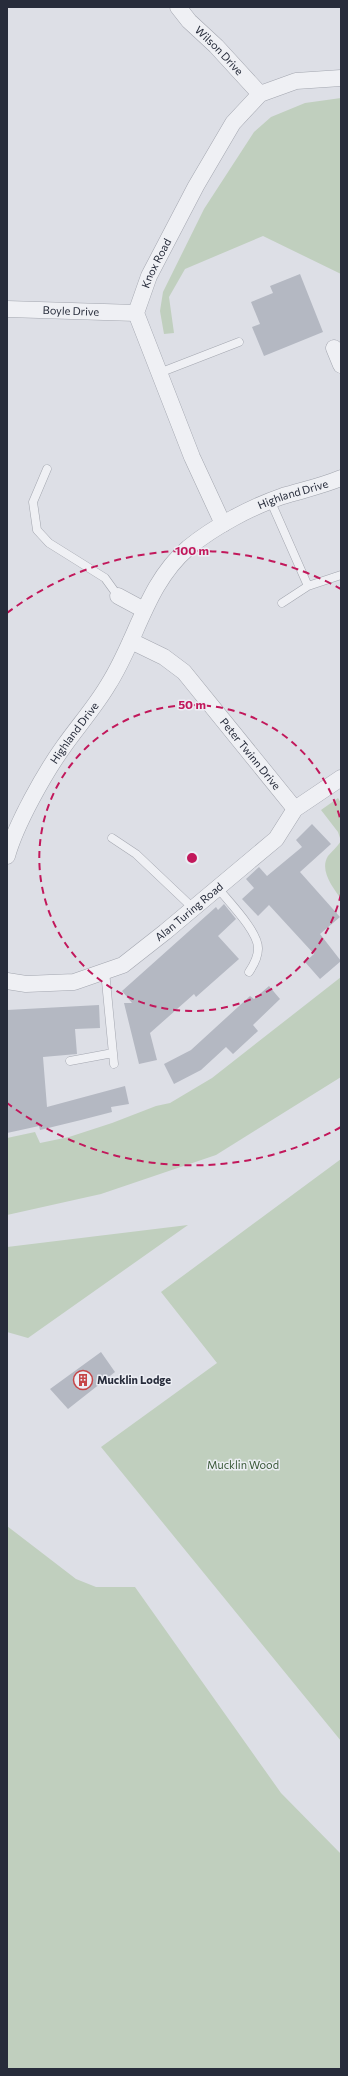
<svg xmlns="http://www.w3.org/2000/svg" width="348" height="2076" font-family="Commissioner,sans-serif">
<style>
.green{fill:#c0cfbe}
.building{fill:#b4b8c2}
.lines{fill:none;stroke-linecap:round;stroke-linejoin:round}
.lane-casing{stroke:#a3a6af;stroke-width:9}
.street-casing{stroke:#a3a6af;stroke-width:17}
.lane{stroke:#eff0f4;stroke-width:8}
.street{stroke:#eff0f4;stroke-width:16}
.ring{fill:none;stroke:#c2185b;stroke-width:2;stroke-dasharray:7 5}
.labels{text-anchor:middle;stroke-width:3;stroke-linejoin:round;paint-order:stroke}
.street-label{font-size:11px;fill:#272c3b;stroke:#eceef4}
.poi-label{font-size:11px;font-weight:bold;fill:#272c3b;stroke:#eceef4;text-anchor:start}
.park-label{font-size:11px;fill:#375635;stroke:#eceef4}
.centre{fill:#c2185b;stroke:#eceef4;stroke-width:2}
.ring-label{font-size:12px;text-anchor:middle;font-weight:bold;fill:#c2185b;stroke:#eceef4;stroke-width:3;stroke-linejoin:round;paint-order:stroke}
</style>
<rect width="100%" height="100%" fill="#dddfe6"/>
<path class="green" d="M341 98V274L263 236 185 269 169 297 174 333 164 334 160 311 163 292 204 209 254 132 271 117 305 103Z
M338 798 341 803V841L338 832 321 810Z
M341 841V899C333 888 319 870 328 856 332 851 337 847 341 841Z
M341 977V1077L216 1155 101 1194 7 1215V1138L35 1132 40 1143 69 1137 112 1123 156 1106 170 1103 212 1078Z
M341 1159V1741L101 1447 217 1363 161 1292Z
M188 1225 28 1338 7 1332V1247Z
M7 1526 76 1579 96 1587H135L281 1793 341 1854V2069H7Z"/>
<path class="building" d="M300 274 323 332 264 356 252 327 260 324 251 302 273 293 270 286Z
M312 824 331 844 300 872 340 917 320 934 341 961 320 979 305 962 314 954 269 905 258 916 242 899 254 888 246 879 259 867 267 876 302 847 296 840Z
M224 904 236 919 218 936 239 959 196 997 194 994 150 1033 157 1060 139 1064 124 1003H132L122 991 216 907 218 910Z
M269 986 280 999 253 1025 258 1031 233 1054 226 1047 201 1070 174 1084 164 1064 191 1050 250 996 254 999Z
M99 1005 100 1028 75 1029 77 1054 43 1057 47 1107 125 1086 129 1104 111 1107 112 1112 81 1120 40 1130 39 1126 7 1133V1010Z
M101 1352 115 1372 68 1409 50 1389Z"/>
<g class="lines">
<defs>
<path id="lane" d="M159 373 239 342
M47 469 33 502 37 530 49 543 105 578 118 596
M271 502 308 586
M282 603 308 586 341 575
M112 838 136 854 193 908
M217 887C228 901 259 932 258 949 258 957 253 966 249 972
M105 971 114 1064
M70 1061 113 1053"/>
<g id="street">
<path id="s1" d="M178 7 189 21 216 46 260 94"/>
<path id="s2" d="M7 309 136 313"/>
<path d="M334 348 341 365"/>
<path id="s3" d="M223 524 192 457 136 313 149 276 196 186 233 123 260 94 296 81 341 78"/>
<path d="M118 596 144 610"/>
<path id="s4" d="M131 641 164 657 184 672 295 809"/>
<path id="s5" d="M7 856C16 824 44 774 64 746 78 726 95 707 108 685 137 640 146 584 188 548 215 526 251 507 283 496 303 490 322 486 341 478"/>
<path id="s6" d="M7 981 26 984 74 982 123 965 165 932 276 839 295 809 341 778"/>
</g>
</defs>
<use href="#lane" class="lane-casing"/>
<use href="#street" class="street-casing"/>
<use href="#lane" class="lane"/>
<use href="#street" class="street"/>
</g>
<g class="ring">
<path d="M341 894A153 153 0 1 1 341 822"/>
<path d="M341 1127A307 307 0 0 1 7 1103M7 613A307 307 0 0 1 341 589"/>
</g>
<defs>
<symbol id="building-ring" viewBox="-11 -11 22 22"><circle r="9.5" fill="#eceef4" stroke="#c64648" stroke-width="1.5"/><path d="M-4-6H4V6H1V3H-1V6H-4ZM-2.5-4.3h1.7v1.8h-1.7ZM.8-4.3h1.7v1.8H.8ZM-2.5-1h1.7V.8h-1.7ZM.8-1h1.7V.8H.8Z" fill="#c64648"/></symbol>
</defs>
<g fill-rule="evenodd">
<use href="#building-ring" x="72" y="1369" width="22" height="22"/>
</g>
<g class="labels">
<g class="street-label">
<text dy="4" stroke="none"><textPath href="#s1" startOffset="60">Wilson Drive</textPath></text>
<text dy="4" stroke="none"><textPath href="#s3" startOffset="282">Knox Road</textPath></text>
<text dy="4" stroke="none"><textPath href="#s2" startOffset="64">Boyle Drive</textPath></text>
<text dy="4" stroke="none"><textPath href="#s5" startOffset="478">Highland Drive</textPath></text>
<text dy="4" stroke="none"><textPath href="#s5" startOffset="141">Highland Drive</textPath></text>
<text dy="4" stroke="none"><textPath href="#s4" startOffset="167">Peter Twinn Drive</textPath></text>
<text dy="4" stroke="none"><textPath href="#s6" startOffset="204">Alan Turing Road</textPath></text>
</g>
<g class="poi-label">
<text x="97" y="1384">Mucklin Lodge</text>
</g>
<g class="park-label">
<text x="243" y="1469">Mucklin Wood</text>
</g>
</g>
<circle cx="192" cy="858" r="6" class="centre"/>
<g class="ring-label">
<text x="192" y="555">100 m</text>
<text x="192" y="709">50 m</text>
</g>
<rect width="348" height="2076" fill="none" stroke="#272c3b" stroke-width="16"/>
</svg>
